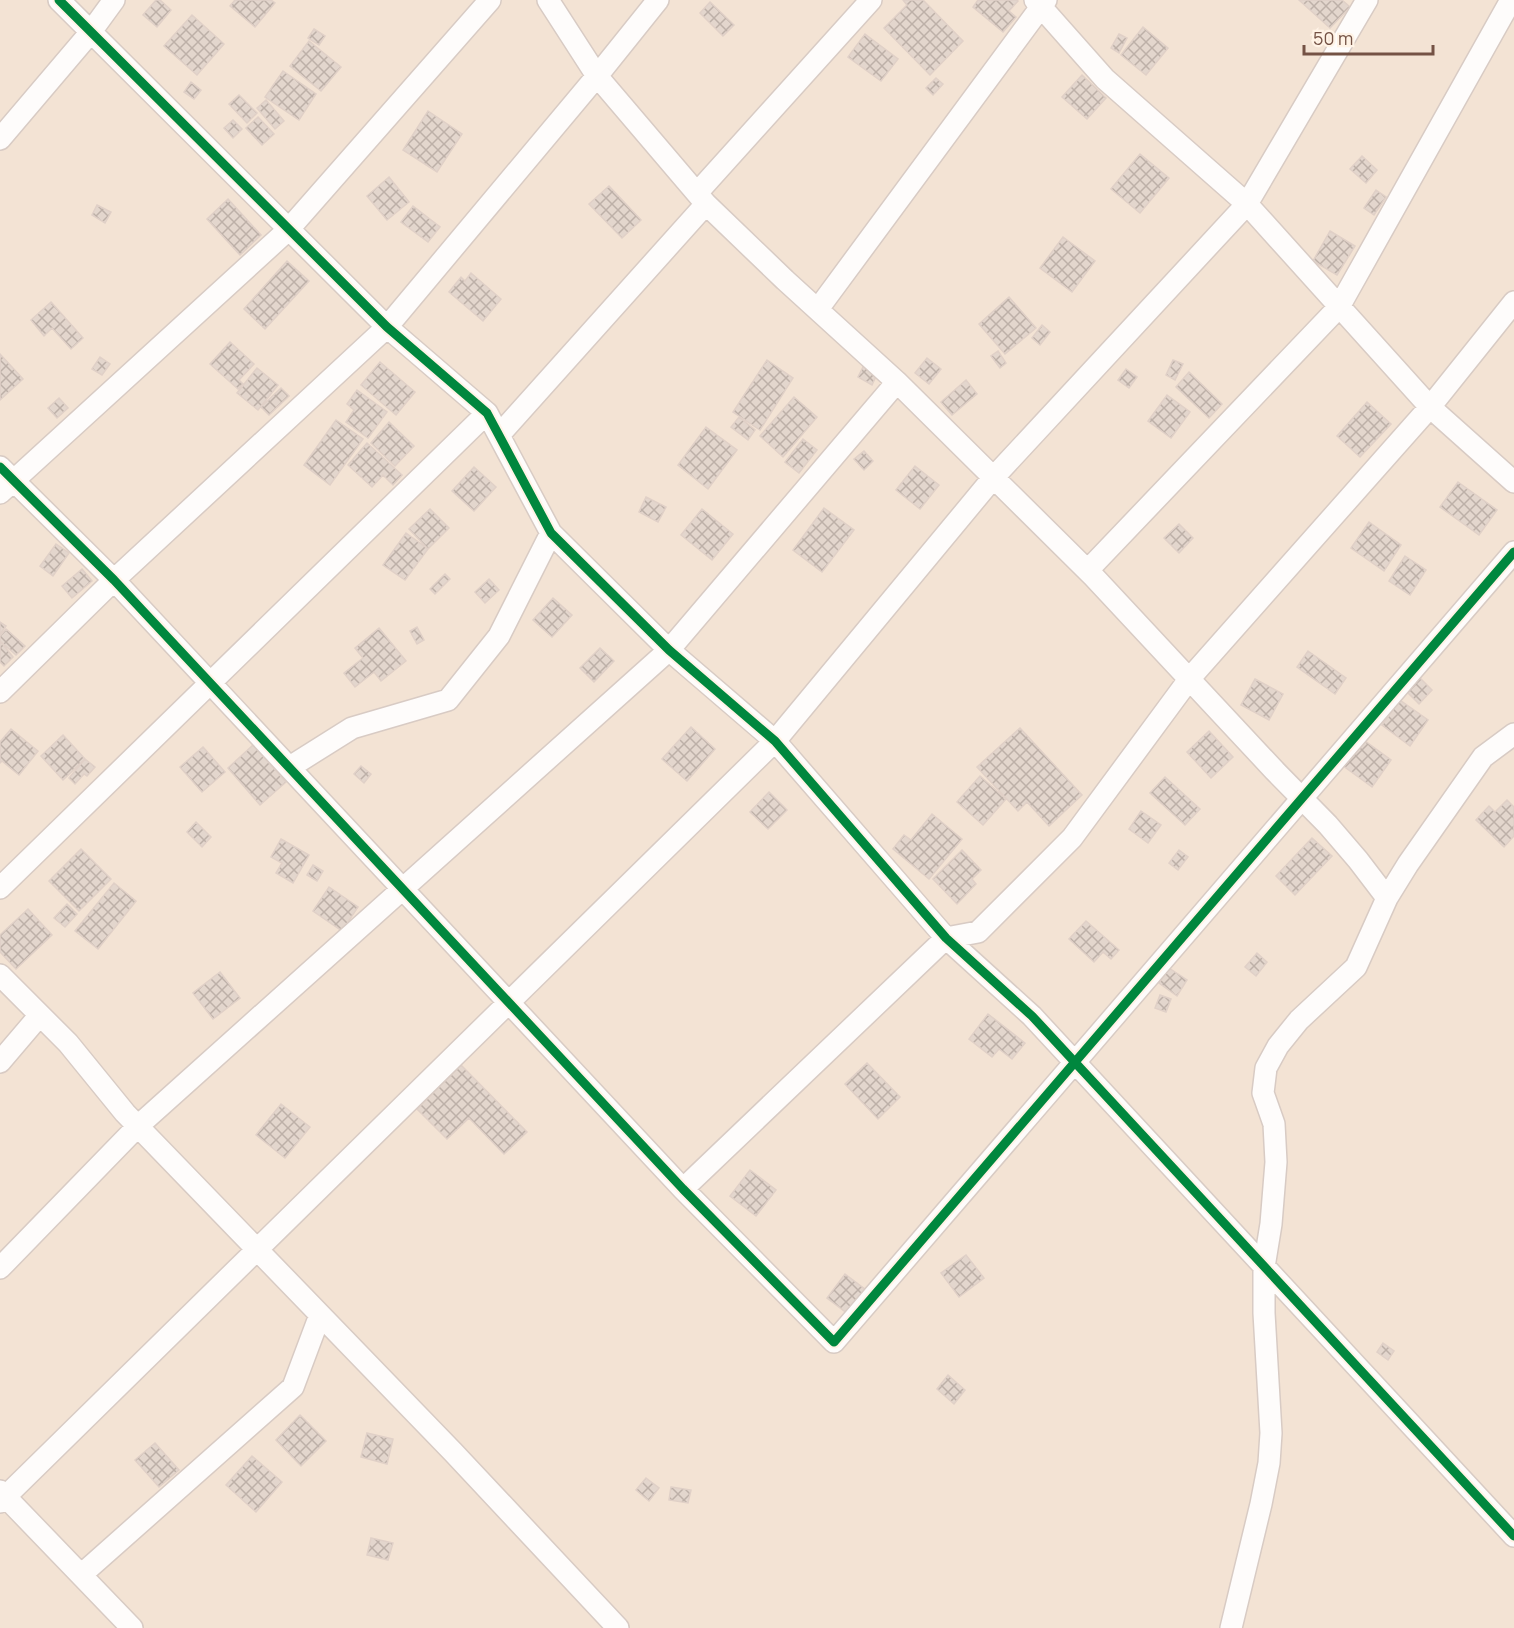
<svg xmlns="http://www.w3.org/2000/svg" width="1514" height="1628" font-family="Manrope,sans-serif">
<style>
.residential{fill:#f3e3d4}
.building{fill:url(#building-cross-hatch);stroke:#e0d0c7;stroke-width:1.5}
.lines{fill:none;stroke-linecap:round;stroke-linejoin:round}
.street-casing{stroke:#d8cbc4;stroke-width:24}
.street{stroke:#fefcfb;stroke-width:21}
.cycleway-casing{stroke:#fff3e6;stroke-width:13}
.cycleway{stroke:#00873e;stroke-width:9}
</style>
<defs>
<pattern id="building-cross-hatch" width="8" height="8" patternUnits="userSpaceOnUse" patternTransform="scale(1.5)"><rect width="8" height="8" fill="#e3d6cd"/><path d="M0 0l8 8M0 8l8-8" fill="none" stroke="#bdb0a8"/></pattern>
</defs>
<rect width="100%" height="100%" fill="#f7eee5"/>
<path class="residential" d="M0 0H1514V1628H0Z"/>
<path class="building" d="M156 0H160L171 10 157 27 143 15Z
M235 0H271L275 3 255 27 230 6Z
M903 0H923L963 41 930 75 884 28 907 5Z
M978 0H1017L1018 1 1009 11 1016 17 1003 32 973 7Z
M1299 0H1342L1350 7 1330 28Z
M710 2 734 25 723 36 700 13Z
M192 15 224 44 197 75 164 46Z
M1143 27 1168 48 1146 75 1121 55Z
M314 29 325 36 319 45 308 38Z
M865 34 898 59 881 81 848 57Z
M1119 34 1127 38 1119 53 1111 48Z
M309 41 341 67 321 91 290 66Z
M283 71 316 94 299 120 265 97Z
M1082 75 1106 98 1087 119 1062 97Z
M936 78 943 84 933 95 926 88Z
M191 82 201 90 194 99 184 92Z
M239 95 257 113 247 123 229 104Z
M266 100 284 121 275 129 257 108Z
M428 111 462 134 437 172 403 150Z
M258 117 274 134 262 145 246 128Z
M233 120 242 129 233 138 224 128Z
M1140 154 1169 178 1140 213 1111 189Z
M1362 156 1377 170 1366 183 1350 169Z
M389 177 409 202 387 220 367 196Z
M609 186 641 220 622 238 589 204Z
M1376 190 1386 197 1374 215 1364 208Z
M228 199 261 235 240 255 207 219Z
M97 205 111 212 105 223 92 215Z
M413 206 440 227 428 242 401 222Z
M1330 231 1355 246 1337 275 1313 261Z
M1063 237 1095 261 1072 292 1040 268Z
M287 261 309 281 265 329 244 309Z
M471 273 501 299 483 321 449 292 461 277 465 281Z
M1009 297 1036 328 1005 354 979 324Z
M51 302 83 338 71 349 52 328 44 336 31 320Z
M1042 325 1050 332 1040 345 1032 338Z
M230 342 254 364 239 380 243 384 238 389 210 364Z
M998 351 1006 363 1000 368 991 356Z
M0 354 23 379 0 400Z
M100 357 110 364 102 375 92 369Z
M927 358 941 369 929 384 915 373Z
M767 360 793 378 760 430 733 412Z
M1173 360 1183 364 1175 380 1166 375Z
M380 362 415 392 396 415 361 385Z
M864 365 878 372 872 385 858 377Z
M257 368 278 385 258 410 237 393Z
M1126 369 1137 377 1129 388 1118 380Z
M1189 372 1222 404 1209 418 1176 387Z
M966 380 977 394 952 415 941 402Z
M281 388 289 396 269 415 261 407Z
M357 390 387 412 368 438 346 422 354 410 347 404Z
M1167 395 1190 412 1171 438 1148 421Z
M794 397 817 417 783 457 760 436Z
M59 398 68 408 57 418 48 408Z
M1367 402 1391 424 1360 457 1337 436Z
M739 417 755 430 748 440 731 427Z
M336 420 363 439 330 485 304 465Z
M389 422 414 446 395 466 371 443Z
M706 427 737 450 708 489 678 465Z
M803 439 817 450 799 473 785 462Z
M367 443 402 475 393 485 383 475 372 487 348 465Z
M864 451 873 461 864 470 854 459Z
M915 466 939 485 920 509 896 490Z
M474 467 496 487 474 511 452 491Z
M1458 482 1497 510 1479 535 1440 507Z
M646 497 666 507 658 522 639 512Z
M824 508 854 530 822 572 793 550Z
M430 509 449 528 428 549 409 529Z
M702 509 733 534 712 560 681 535Z
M1369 522 1401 545 1384 571 1351 548Z
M1179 524 1193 538 1179 553 1164 538Z
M406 533 428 549 405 580 383 565Z
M56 544 69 553 53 576 40 566Z
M1405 556 1426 570 1410 595 1389 581Z
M82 569 92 581 72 598 62 586Z
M445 574 450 579 435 594 430 589Z
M489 579 499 590 485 603 475 592Z
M553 598 572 615 552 637 533 620Z
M0 622 6 626 0 634Z
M417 627 424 640 417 644 410 631Z
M379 628 406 661 381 681 374 672 355 687 344 673 363 658 355 648Z
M6 629 25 646 16 655 0 641V636Z
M0 641 13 657 4 666 0 662Z
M600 648 614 661 594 682 580 668Z
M1308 651 1346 678 1335 694 1297 667Z
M1417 675 1432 690 1419 704 1404 689Z
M1255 679 1283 694 1269 720 1241 705Z
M1397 698 1428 720 1410 746 1382 725 1393 710 1390 707Z
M691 727 715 749 687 781 662 759Z
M1020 728 1082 795 1049 826 1027 802 1018 811 977 767Z
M11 729 38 751 19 775 2 761 0 763V742Z
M1209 731 1233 757 1211 778 1187 752Z
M63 735 85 759 63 780 41 756Z
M1361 738 1391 760 1372 787 1342 765Z
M253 745 286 782 260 805 228 768Z
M203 747 225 772 202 792 180 767Z
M85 759 95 767 87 776 84 774 75 784 69 778Z
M361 766 371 774 364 783 354 774Z
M980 776 1006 799 983 825 957 802Z
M1165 777 1200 809 1185 825 1150 793Z
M769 792 787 810 768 829 750 812Z
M1507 800 1514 807V836L1504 847 1476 820 1489 806 1495 812Z
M1141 811 1161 825 1148 843 1129 829Z
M932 814 962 839 929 879 893 849 904 835 911 840Z
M196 822 211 837 202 847 187 832Z
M1312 838 1332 856 1295 895 1276 876Z
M281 839 309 855 293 883 276 873 282 863 271 857Z
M81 849 111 879 79 911 49 881Z
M962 850 981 870 972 879 976 884 957 904 933 879Z
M1179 850 1188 857 1178 870 1169 863Z
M313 865 323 871 317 881 307 875Z
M114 883 136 901 98 949 75 931Z
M329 887 358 907 342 931 313 911Z
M67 904 77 914 65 927 54 918Z
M28 909 52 935 16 969 0 952V935Z
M1086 921 1119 950 1111 959 1103 952 1094 962 1069 939Z
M1257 953 1267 962 1256 976 1245 967Z
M1169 968 1187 980 1177 996 1159 983Z
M220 972 240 998 213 1019 193 993Z
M1160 995 1171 999 1166 1012 1155 1008Z
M988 1014 1025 1043 1012 1059 999 1049 992 1057 969 1039Z
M867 1063 900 1097 878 1119 845 1084Z
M461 1065 527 1132 504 1154 469 1118 447 1139 417 1109Z
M281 1104 310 1127 285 1158 256 1135Z
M750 1170 776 1190 756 1216 730 1196Z
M966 1255 984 1278 959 1297 941 1273Z
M845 1274 870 1293 852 1317 827 1298Z
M1383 1343 1394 1351 1388 1360 1377 1352Z
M948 1375 965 1390 954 1404 937 1389Z
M300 1415 326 1441 301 1466 276 1440Z
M367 1433 393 1439 387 1464 361 1457Z
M155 1443 179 1470 159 1487 135 1460Z
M252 1456 282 1482 256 1512 226 1485Z
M646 1478 659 1488 649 1501 636 1490Z
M671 1487 691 1490 688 1503 669 1500Z
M371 1538 393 1543 388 1560 367 1555Z"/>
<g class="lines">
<defs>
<path id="street" d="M59 0 387 327 487 413 551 533 669 650 775 741 946 938 1032 1016 1514 1536
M548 0 597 76 706 204 785 280 897 382 1094 577 1275 771 1328 825 1358 860 1387 898
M1035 0 1105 79 1247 204 1430 407 1514 482
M0 139 90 33 114 0
M697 193 871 0
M818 309 1046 0
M499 435 706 204
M0 467 114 580 683 1189 834 1342 1514 552
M0 493 288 230 490 0
M1088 570 1339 307 1511 0
M0 692 114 580 387 327 597 76 658 0
M290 767 352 728 448 700 499 636 551 533
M0 888 487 413
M0 975 68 1043 125 1113 453 1452 618 1628
M0 1062 40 1015
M683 1189 946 938 978 932 1072 838 1190 678 1430 407 1514 302
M0 1268 138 1126 669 650 897 382
M0 1491 132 1628
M0 1502 775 741 993 478 1247 204 1367 0
M81 1575 293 1387 320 1315
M1231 1628 1261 1504 1269 1463 1271 1433 1264 1313V1267L1271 1224 1276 1162 1274 1124 1263 1093 1266 1068 1278 1046 1299 1020 1356 967 1387 898 1408 864 1483 757 1514 734"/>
</defs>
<use href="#street" class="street-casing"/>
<use href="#street" class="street"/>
<defs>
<path id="cycleway" d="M59 0 387 327 487 413 551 533 669 650 775 741 946 938 1032 1016 1514 1536
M0 467 114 580 683 1189 834 1342 1514 552"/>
</defs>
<use href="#cycleway" class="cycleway-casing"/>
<use href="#cycleway" class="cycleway"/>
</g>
<path d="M1304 45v9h129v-9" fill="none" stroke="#745245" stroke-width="3"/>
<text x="1313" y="45" font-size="18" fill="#745245" stroke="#fff3e6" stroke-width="4.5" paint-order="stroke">50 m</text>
</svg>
